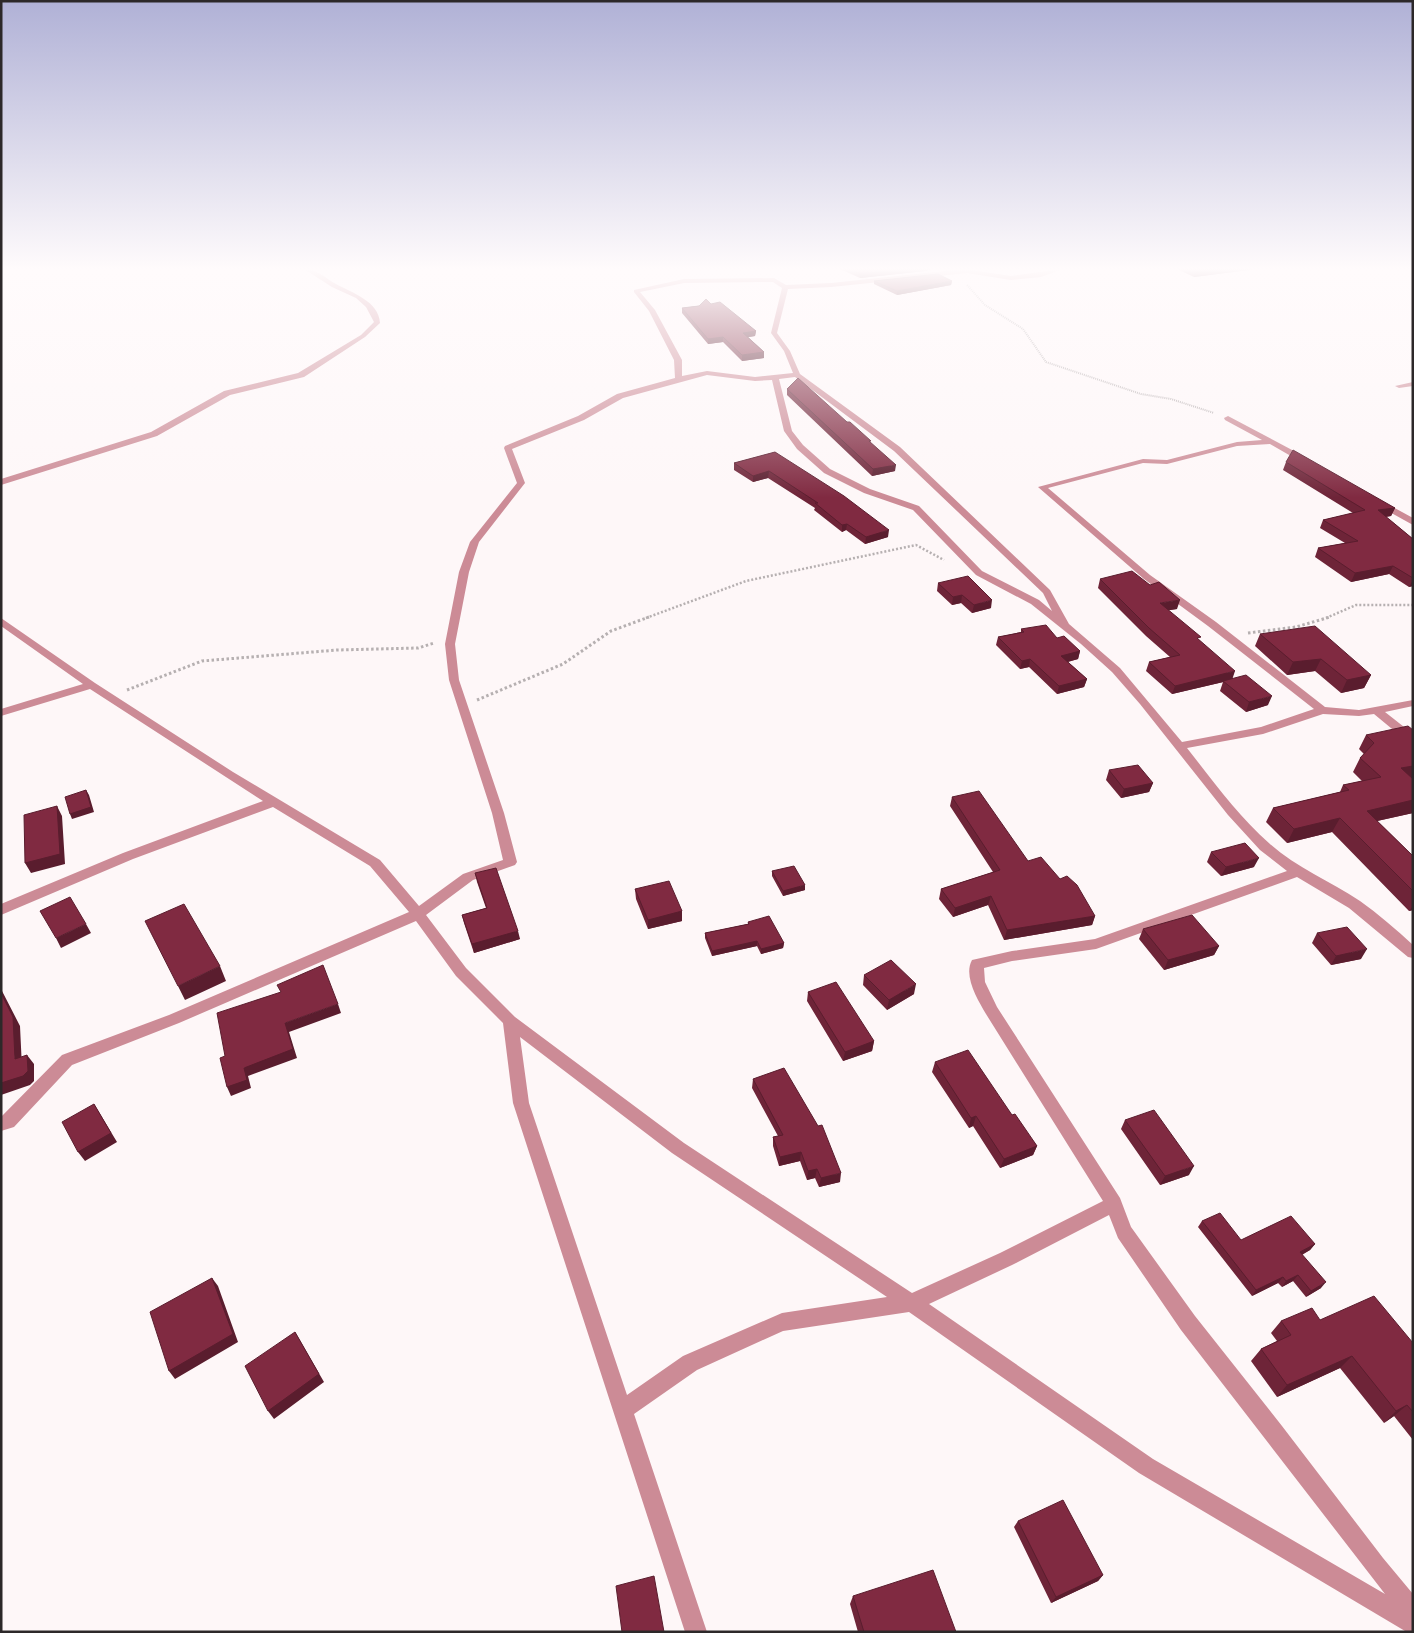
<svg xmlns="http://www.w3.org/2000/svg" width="1414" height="1633" font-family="'PT Sans Narrow',sans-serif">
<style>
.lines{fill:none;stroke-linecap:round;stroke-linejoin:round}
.path-far2{stroke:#b6b0b1;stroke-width:2;stroke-dasharray:1 1;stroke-linecap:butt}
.path-far1{stroke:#b6b0b1;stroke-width:2.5;stroke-dasharray:2 2;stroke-linecap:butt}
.path{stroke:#b6b0b1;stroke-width:3;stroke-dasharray:2.5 2.5;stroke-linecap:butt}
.minor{fill:#cc8b96;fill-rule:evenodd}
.wall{fill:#6e2438}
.shaded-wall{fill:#5a1d2e}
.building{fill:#802a41;stroke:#5a1d2e}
</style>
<rect width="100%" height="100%" fill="#fef7f8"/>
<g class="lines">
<path class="path-far2" d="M967 285 985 305 1023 329 1046 362 1141 394 1171 399 1214 413"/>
<path class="path-far1" d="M646 618 746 581 916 545 944 560
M1326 618 1356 605H1413"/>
<path class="path" d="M1248 633 1296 627 1330 617
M127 690 202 661 337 650 418 648 434 643
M477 700 563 664 611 631 649 617"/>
<path class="minor" d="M304 269C317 269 325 278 336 284 352 293 379 301 380 323L365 337 304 377 230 395 157 436 1 485V479L151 432 224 391 298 373 361 335 374 322 366 307 356 298 332 287Z
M964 269 1011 276 1063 269 1041 277 1011 280 967 273 831 287 788 289 777 333 790 351 800 374 900 447 1050 590 1069 624 1120 668 1182 742 1261 727 1314 709 1208 626 1144 579 1038 487 1143 459 1167 460 1237 442 1262 440 1225 420 1224 418 1228 416 1309 459V463H1303L1270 444 1237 446 1167 464 1143 463 1048 488 1150 575 1216 622 1325 707 1359 710 1413 700V706L1385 712 1413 734V744L1409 743 1374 714 1359 716 1323 714 1263 734 1187 748C1213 781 1238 816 1270 844 1297 868 1330 881 1360 901 1378 914 1396 929 1413 945V958L1408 957 1349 908 1297 877 1096 949 1012 961 984 968 985 982 997 1007 1120 1198 1131 1227 1195 1316 1282 1426 1383 1558 1413 1594V1632L1405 1631 1139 1473 909 1312 783 1331 697 1370 634 1414 707 1632H685L513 1103 503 1023 456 976 416 921 179 1023 72 1065 14 1127 1 1131V1117L62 1055 169 1015 409 912 370 866 273 807 133 859 1 915V904L123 853 263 801 90 689 1 716V709L83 684 1 626V618L95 683 233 772 380 860 419 906 463 874 503 860 492 813 449 680 445 644 459 572 470 542 517 483 504 448 505 446 578 416 617 394 675 378 674 360 649 311 634 292V290L684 279 774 278 786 285 831 283ZM773 282 782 288 771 333 784 351 793 373 755 377 707 371 682 376V360L655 310 640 292 684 283ZM707 375 755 381 772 380 784 431 797 449 824 473 864 493 913 510 976 575 1031 604 1081 644 1112 672 1140 704 1228 815 1260 850 1287 871 1095 939 1012 951 972 960C963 976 978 1000 986 1014L1103 1201 1000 1253 912 1293 684 1143 515 1017 466 968 426 915 473 880 515 865 517 862 504 813 459 680 455 644 469 572 479 542 525 483 512 449 584 420 623 398ZM795 377 894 451 1043 593 1052 611 1039 600 982 571 919 506 870 489 830 469 803 445 792 431 779 379ZM520 1037 672 1153 887 1297 782 1313 683 1356 627 1395 529 1103ZM1109 1215 1118 1238 1181 1330 1385 1594 1153 1459 929 1304 1012 1265Z
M1413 382V386L1399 388 1395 386Z
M1380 500 1413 518V525L1377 505V501Z"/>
</g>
<path class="wall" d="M840 269H932L925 271 860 278Z
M1177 269H1256L1194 277Z
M874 281H952L951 285 897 295 874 284Z
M711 304 756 331 755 336 748 337 764 352V358L742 361 723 342 708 344 682 313V308Z
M787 389 847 422 870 442 895 471 872 476 787 395Z
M775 452 888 537 865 544 846 530 842 532 814 510 815 508 768 478 753 482 734 470V463Z
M1286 462 1395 508 1391 516 1386 517 1413 539V586L1409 587 1389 574 1351 582 1315 557 1318 548 1345 543 1320 528 1323 520 1353 513 1283 470Z
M1100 579 1177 609 1168 610 1199 640 1232 679 1268 705 1246 712 1220 691 1223 682 1172 694 1146 671 1149 662 1170 657 1146 636 1098 588Z
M938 583 991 608 972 613 961 603 952 605 937 591Z
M1021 629 1057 638 1080 651 1078 659 1068 662 1087 679 1084 687 1057 694 1029 667 1020 669 996 645 998 637 1021 632Z
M1260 634 1371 675 1364 688 1341 693 1315 671 1287 675 1255 646Z
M1413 730V778H1412L1413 779V813L1377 821 1413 856V910L1409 911 1332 832 1287 843 1266 822 1273 808 1340 792 1343 785 1362 781 1353 772 1360 758 1364 754 1359 749 1366 735Z
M1109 770 1153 783 1149 792 1121 798 1106 780Z
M952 797 1028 861 1095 916 1092 925 1004 940 988 905 953 917 939 899 941 889 993 872 950 806Z
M1211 852 1254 867 1221 876 1207 862Z
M772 871 805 890 783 896 772 876Z
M475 873 520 939 474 953 464 923 462 915 486 908 477 882Z
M635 889 682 911V921L648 929 636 899Z
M748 922 784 943 783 948 761 954 757 946 712 956 705 938V933L748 924Z
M1143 929 1219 946 1214 955 1164 970 1139 939Z
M1317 933 1361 959 1331 965 1312 943Z
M864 975 914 994 887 1010 863 985Z
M808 992 874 1041 872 1051 843 1061 807 1001Z
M935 1062 1012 1115 1037 1146 1033 1155 1000 1168 973 1126 969 1128 932 1072Z
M753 1079 840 1182 819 1187 815 1178 807 1180 800 1161 779 1166 773 1146V1137L778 1136 752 1088Z
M1125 1120 1189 1175 1160 1185 1121 1129Z
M1202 1221 1241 1240 1315 1244 1310 1250 1302 1255 1321 1288 1306 1297 1293 1281 1282 1287 1278 1283 1252 1296 1198 1227Z
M1320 1320 1413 1343V1440L1394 1416 1384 1423 1340 1368 1277 1397 1251 1361 1261 1349 1277 1341 1271 1333 1281 1321Z
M1018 1521 1103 1575 1098 1581 1051 1603 1014 1527Z
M853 1596 956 1632H858L850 1604Z"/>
<path class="shaded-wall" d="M904 269H932L925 271 860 278V274Z
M1211 269H1256L1194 277 1196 271Z
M952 281 951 285 897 295V291Z
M756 331 755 336 743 338V333Z
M723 337V342L708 344V339Z
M764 352V358L742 361V355Z
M896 465 895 471 872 476 873 469Z
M769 471 768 478 753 482V476Z
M1395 508 1391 516 1374 518 1378 510Z
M847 524 846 530 842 532V525Z
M889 530 888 537 865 544 866 537Z
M1393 566 1389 574 1351 582 1355 573Z
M1413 580V586L1409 587Z
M962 595 961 603 952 605 953 597Z
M992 600 991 608 972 613 974 605Z
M1180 600 1177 609 1158 612 1160 603Z
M1080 651 1078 659 1059 664 1061 656Z
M1030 659 1029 667 1020 669 1022 661Z
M1321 659 1315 671 1287 675 1293 662Z
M1235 671 1232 680 1172 694 1175 686Z
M1371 675 1364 688 1341 693 1347 680Z
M1087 679 1084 687 1057 694 1059 686Z
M1272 696 1268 705 1246 712 1249 702Z
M1413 766V778L1393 782 1401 768Z
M1153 783 1149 792 1121 798 1124 789Z
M86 790 89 795 94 812 72 819 70 814Z
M1413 800V813L1359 825 1367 811Z
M57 806 62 816 65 864 31 873 25 863Z
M1340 818 1332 832 1287 843 1294 829Z
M1259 858 1254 867 1221 876 1226 867Z
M805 885V890L783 896V891Z
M991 896 988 905 953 917 955 908Z
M1413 906V910L1409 911Z
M682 911V921L648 929V920Z
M1095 916 1092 925 1004 940 1007 930Z
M86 924 91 933 61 948 56 938Z
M518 931 520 939 474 953 472 944Z
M757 941V946L712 956V951Z
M784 943 783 948 761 954V949Z
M1219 946 1214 955 1164 970 1168 960Z
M1367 949 1361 959 1331 965 1336 956Z
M220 966 226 981 185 1000 178 986Z
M916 984 914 994 887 1010 889 1000Z
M1 989 20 1026 22 1068 15 1059 1 993Z
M338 1004 341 1013 289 1032 297 1058 248 1076 251 1088 231 1096 227 1087 244 1068 285 1023Z
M874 1041 872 1051 843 1061 845 1052Z
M27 1055 34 1064V1081L30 1085 1 1095V1083Z
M94 1104 117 1142 85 1161 78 1152Z
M976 1116 973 1126 969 1128 971 1118Z
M1037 1146 1033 1155 1000 1168 1004 1159Z
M801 1152 800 1161 779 1166 780 1157Z
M1194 1166 1189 1175 1160 1185 1165 1176Z
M817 1169 815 1178 807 1180 808 1171Z
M841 1173 840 1182 819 1187 821 1178Z
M1315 1244 1310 1250 1295 1258 1300 1252Z
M1298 1275 1293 1281 1282 1287 1286 1281Z
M1283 1277 1278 1283 1252 1296 1256 1290Z
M212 1278 218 1286 238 1342 175 1379 169 1371Z
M1326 1282 1321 1288 1306 1297 1311 1291Z
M295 1332 324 1382 274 1419 268 1411Z
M1352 1356 1340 1368 1277 1397 1287 1385Z
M1407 1405 1394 1416 1384 1423 1396 1411Z
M1103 1575 1098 1581 1051 1603 1056 1597Z"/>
<path class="building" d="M850 269H904L860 274Z
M1192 269H1211L1196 271Z
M938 274 952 281 897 291 874 281Z
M706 299 711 304 720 302 756 331 743 333 764 352 742 355 723 337 708 339 682 308 699 306Z
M798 378 847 422H850L871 441H869L896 465 873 469 787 389Z
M1293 450 1395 508 1378 510 1413 539V578L1393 566 1355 573 1318 548 1358 541 1323 520 1365 510 1286 462Z
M775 452 844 496 889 530 866 537 847 524 842 525 815 503H818L769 471 753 476 734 463Z
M1132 571 1150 585 1159 582 1180 600 1160 603 1201 637 1197 638 1235 671 1175 686 1149 662 1180 655 1149 628 1100 579Z
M968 576 992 600 974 605 962 595 953 597 938 583Z
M1046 625 1057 638 1064 636 1080 651 1061 656 1087 679 1059 686 1030 659 1022 661 998 637 1024 632 1021 629Z
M1315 626 1371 675 1347 680 1321 659 1293 662 1260 634Z
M1246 675 1272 696 1249 702 1223 681Z
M1408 726 1413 730V766L1401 768 1413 779V800L1367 811 1413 856V891L1340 818 1294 829 1273 808 1349 790 1343 785 1381 777 1360 758 1374 743 1366 735Z
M1138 765 1153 783 1124 789 1109 770Z
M86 790 91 807 70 814 65 797Z
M979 791 1028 861 1041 857 1060 879 1067 876 1077 885 1095 916 1007 930 991 896 955 908 941 889 1000 870 952 797Z
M57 806 60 854 25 863 24 815Z
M1245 843 1259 858 1226 867 1211 852Z
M794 866 805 885 783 891 772 871Z
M496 868 518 931 472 944 462 915 487 908 475 873Z
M669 881 682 911 648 920 635 889Z
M70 897 86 924 56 938 40 911Z
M184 904 220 966 178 986 145 921Z
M1192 915 1219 946 1168 960 1143 929Z
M769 916 784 943 761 949 757 941 712 951 705 933 749 924 748 922Z
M1347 927 1367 949 1336 956 1317 933Z
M891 960 916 984 889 1000 864 975Z
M323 965 338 1004 285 1023 293 1049 244 1068 247 1080 227 1087 220 1058 225 1056 217 1013 281 992 277 985Z
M836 982 874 1041 845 1052 808 992Z
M1 993 13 1017 15 1059 27 1055 28 1071 23 1076 1 1083Z
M968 1050 1012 1115 1015 1114 1037 1146 1004 1159 976 1116 971 1118 935 1062Z
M784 1068 818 1126 822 1125 841 1173 821 1178 817 1169 808 1171 801 1152 780 1157 773 1137 783 1135 753 1079Z
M94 1104 111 1133 78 1152 62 1122Z
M1154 1110 1194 1166 1165 1176 1125 1120Z
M1220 1213 1241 1240 1291 1216 1315 1244 1300 1252 1326 1282 1311 1291 1298 1275 1286 1281 1283 1277 1256 1290 1202 1221Z
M212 1278 233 1334 169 1371 150 1312Z
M1374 1296 1413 1343V1412L1407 1405 1396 1411 1352 1356 1287 1385 1261 1349 1291 1335 1281 1321 1312 1308 1320 1320Z
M295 1332 319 1374 268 1411 245 1366Z
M1063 1500 1103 1575 1056 1597 1018 1521Z
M933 1570 956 1632H864L853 1596Z
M654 1576 664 1632H622L616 1586Z"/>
<linearGradient id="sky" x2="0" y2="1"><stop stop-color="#b0b1d6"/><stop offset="0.54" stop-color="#fffbfc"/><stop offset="1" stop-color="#fffbfc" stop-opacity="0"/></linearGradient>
<rect width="1414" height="498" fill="url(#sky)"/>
<rect width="1414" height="1633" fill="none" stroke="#2c2829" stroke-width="5"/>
</svg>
